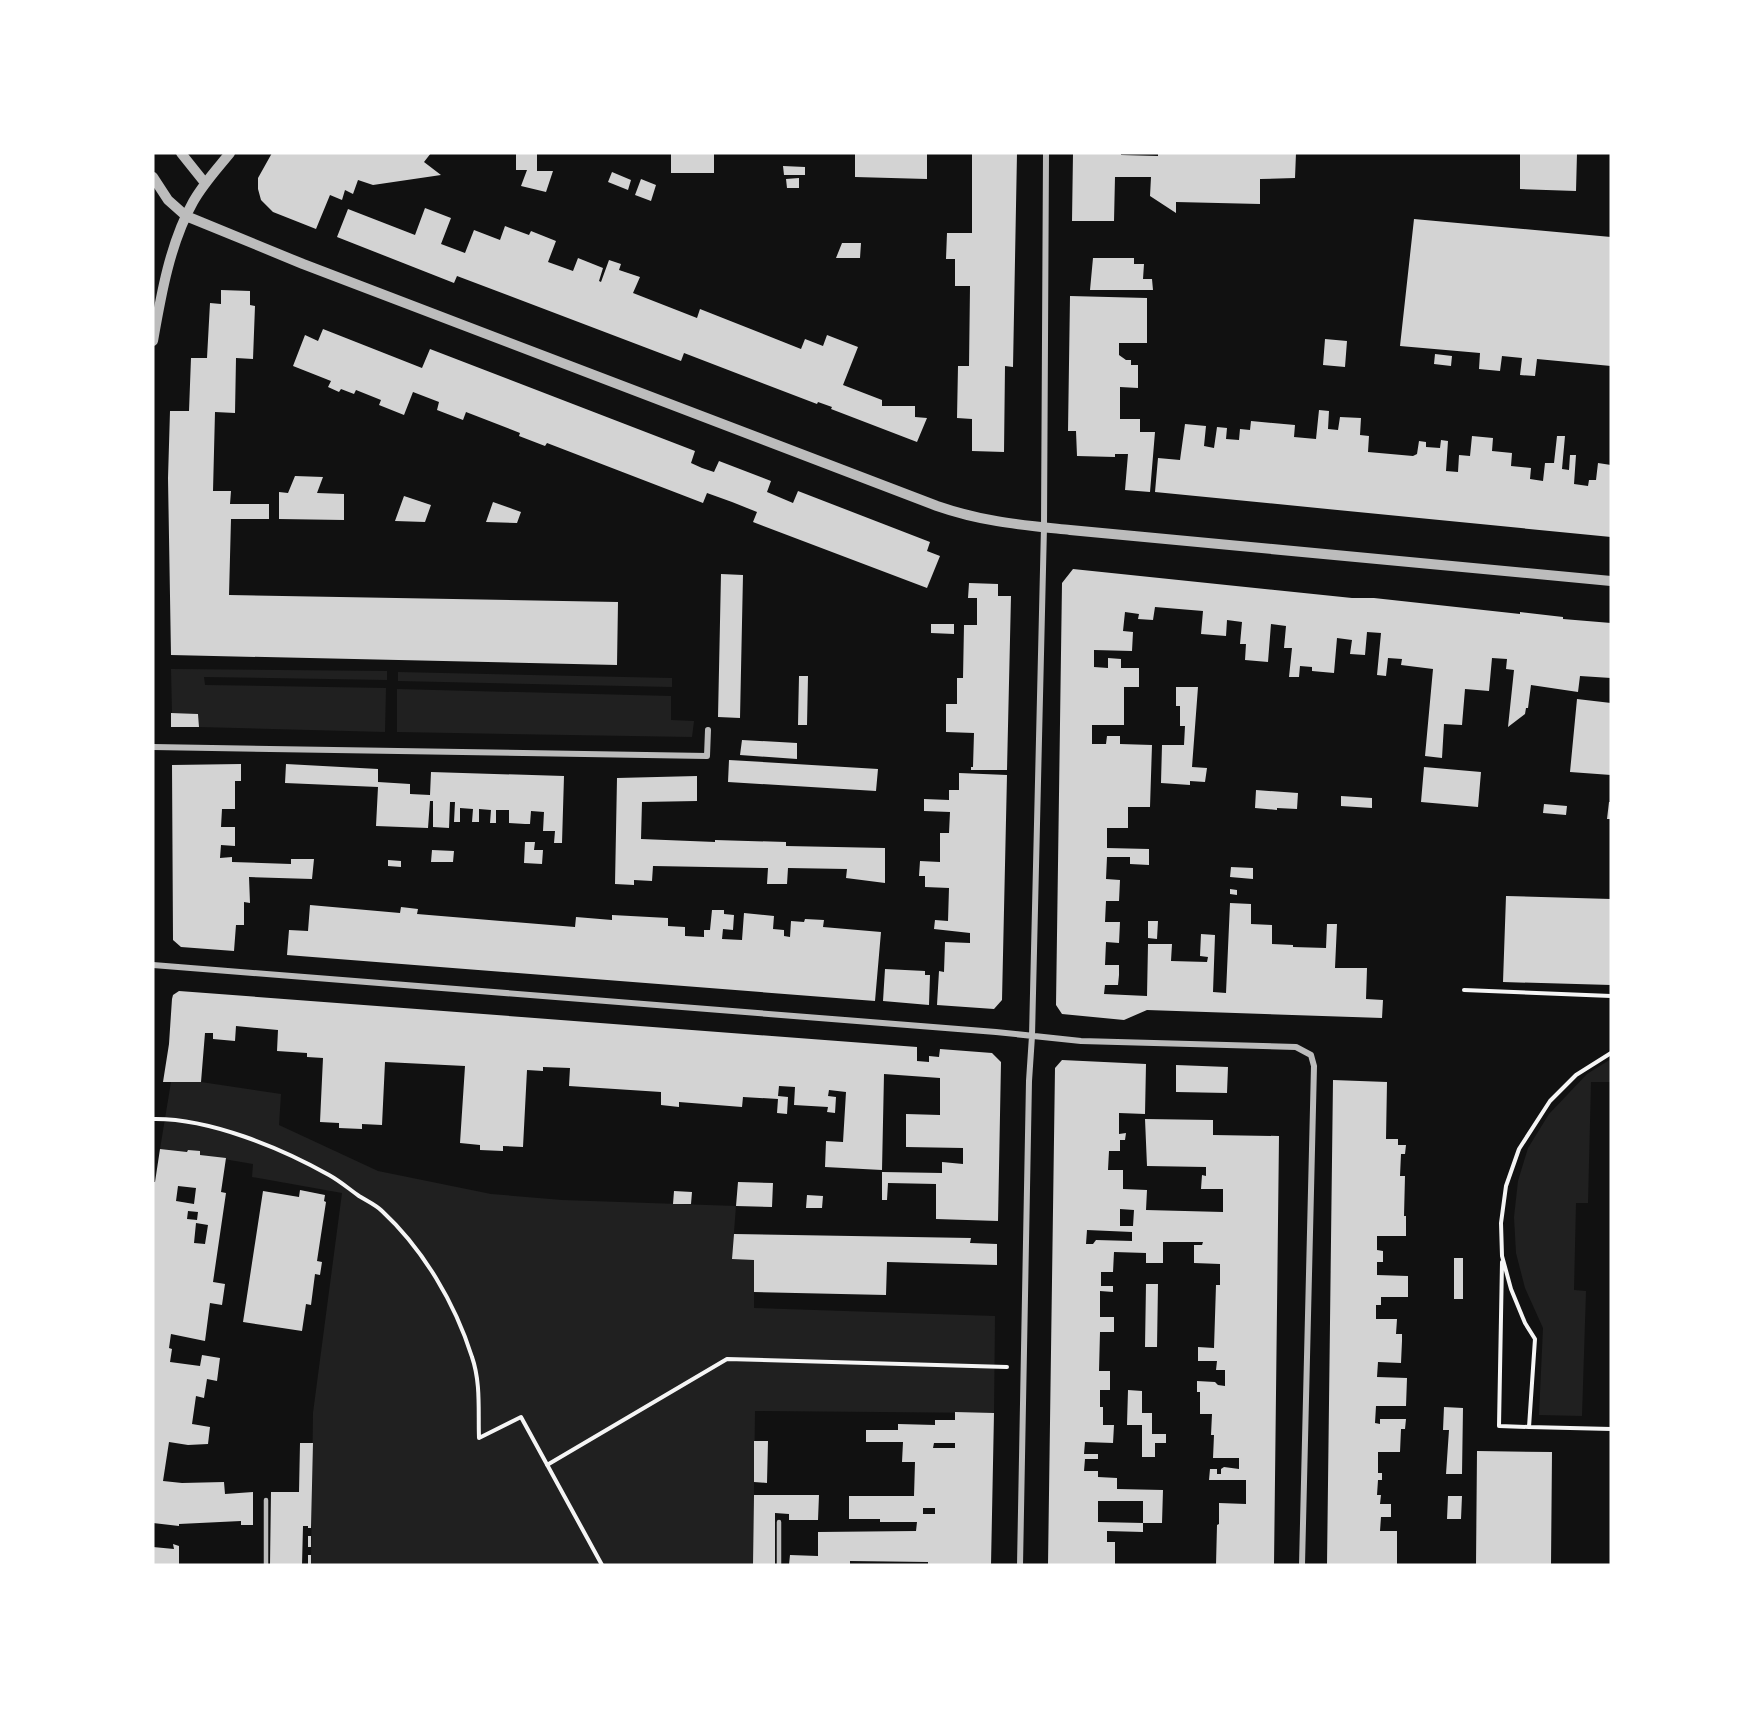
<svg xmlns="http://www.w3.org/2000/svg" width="1764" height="1718" font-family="Raleway,sans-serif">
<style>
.green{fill:#202020}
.building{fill:#d3d3d3;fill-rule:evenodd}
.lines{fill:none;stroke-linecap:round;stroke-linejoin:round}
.path{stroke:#f5f5f5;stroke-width:4}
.service{stroke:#bcbcbc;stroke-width:4.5}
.minor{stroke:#bcbcbc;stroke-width:6}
.tertiary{stroke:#bcbcbc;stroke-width:10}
</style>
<rect width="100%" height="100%" fill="#111"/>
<path class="green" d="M171 669 387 671V680L204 677 205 685 386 688 385 732 199 727 198 714 172 713Z
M398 672 672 678V687L398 681Z
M397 689 671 696V720L694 721 692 737 397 732Z
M1611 1059V1082H1591L1588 1203H1576L1574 1290 1586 1291 1582 1416 1539 1415 1543 1328 1525 1288 1516 1253 1514 1217 1518 1181 1528 1148 1549 1114 1587 1074Z
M171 1082H201L281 1094 279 1125 378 1171 491 1194 562 1200 736 1206 732 1258 754 1260V1308L995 1316 994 1413 755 1411 753 1565H311L313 1413 342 1193 252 1177 253 1164 200 1155V1151L187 1152 160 1149Z"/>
<path class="building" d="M272 153H431L424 162 441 175 373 185 358 180 353 194 345 190 342 200 330 195 316 229 273 212 261 200 258 189V178Z
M516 153H537V171H553L546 192 521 186 527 170H516Z
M671 153H714V173H671Z
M855 153H927V179L855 177Z
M972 153H1017L1013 367 1005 366 1004 452 972 451V419L957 418 958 366H969L970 286H955V259H946L947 233H972Z
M1073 153H1121V155L1158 156V153H1296L1295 178 1260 179V204L1176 202V213L1150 196 1151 177H1115L1114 221H1072Z
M1520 153H1577L1576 191 1520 189Z
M783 166 805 167V175H784Z
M612 172 631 180 628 190 608 182Z
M799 178V188H787L786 179Z
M641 179 656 185 651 201 635 195Z
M425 208 451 218 441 244 465 253 474 230 500 240 505 226 529 235 531 231 556 241 548 262 573 271 578 258 603 268 599 281 601 282 609 260 621 264 619 270 640 277 633 293 697 318 700 309 801 349 805 339 823 346 827 335 858 347 843 385 882 400V406H915V417L927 418 917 442 831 409 832 407 818 402 817 404 684 353 681 361 457 276 454 283 337 237 348 209 415 235Z
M1414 219 1611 237V366L1537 359 1535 376 1520 375 1522 358 1502 356 1500 371 1479 369 1480 353 1400 346Z
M842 243H861L860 258H836Z
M1093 258H1134V264H1144L1143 279H1152L1153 290H1090Z
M221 290 250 291V305L255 306 253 359 236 358 235 413 215 412 213 491H231L230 504H269V519H231L229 595 618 602 617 665 171 655 168 478 170 411H189L191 358H207L210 303 221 304Z
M1070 296 1147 298V343H1119V355L1126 360H1131V365H1138V388L1120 387V419H1140V432H1155L1150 492 1125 490 1128 454H1115V457L1077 456 1076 431H1068Z
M323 329 422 368 430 349 695 451 691 463 702 468 714 472 719 461 771 481 767 492 793 503 798 491 930 542 927 551 940 556 927 588 753 522 757 512 732 502 707 493 703 503 547 443 545 446 519 436 520 433 466 412 463 420 437 410 439 402 413 392 404 415 379 405 381 400 356 390 354 394 341 389 339 392 328 387 331 381 293 366 305 335 318 341Z
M1325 339 1347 341 1345 367 1323 365Z
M1435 354 1452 356 1451 366 1434 364Z
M1319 410 1329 411 1328 429 1338 430 1340 417 1361 418 1360 435 1369 436 1368 452 1413 456 1417 454 1419 441 1426 442V447L1440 448 1441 440 1448 441 1446 471 1458 472 1459 455 1470 456 1472 436 1493 438 1492 451 1512 453 1511 466 1531 468 1530 479 1543 481 1545 463H1554L1557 436H1565L1562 469 1569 470 1570 455H1576L1574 484 1588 486 1589 480H1596L1598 463 1611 465V537L1155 492 1158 458 1180 460 1185 424 1206 426 1204 446 1214 448 1217 427 1227 428 1226 439 1239 440 1240 429 1250 430 1251 421 1295 425 1294 437 1316 439Z
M295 476 323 477 317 493 344 494V520L279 519V492L288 493Z
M404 496 431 505 425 522 395 521Z
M493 502 521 512 517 523 486 522Z
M1073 569 1352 598H1374L1520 614V612L1563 617V619L1611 623V678L1580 676 1578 692 1531 685 1528 708H1526L1525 714 1508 727 1514 670 1506 669 1507 659 1492 658 1489 691 1465 689 1462 725 1444 724 1442 758 1425 756 1433 669 1401 665 1402 659 1388 658 1386 676 1377 675 1381 633 1367 632 1365 655 1350 654 1352 640 1337 638 1334 673 1312 671V667L1300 666 1299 677H1289L1292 648H1284L1286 626 1271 624 1268 662 1245 660 1246 644H1240L1242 622 1227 620 1226 636 1201 634 1203 611 1155 607 1153 620 1138 619 1139 614 1125 612 1123 631 1133 632 1132 651 1094 650V667L1108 668V658L1121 659V668H1139V687H1124V725H1092V744H1106L1107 736H1120V744L1152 745 1150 807H1128V828H1107V848L1149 849V865L1130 864V857H1107L1106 879 1120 880 1119 901H1106L1105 922H1120L1119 943 1106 942 1105 965H1119V975L1118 985H1105L1104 994 1147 996 1148 944H1172L1171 961 1207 962 1208 957 1200 956 1201 934 1215 935 1213 992 1226 993 1230 903 1251 904V924L1272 925V944L1293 945V947L1326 948 1327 924H1337L1335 968H1367L1366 999 1383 1000 1382 1018 1147 1010 1124 1020 1062 1014 1056 1005 1062 583Z
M721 574 743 575 740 718 718 717Z
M969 583 998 584V596H1011L1007 770H971V767H973L974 733 946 732V704H957V678H963L964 625H977V598H968Z
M931 624H954V634L931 633Z
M799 676H808L807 725H798Z
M1176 687H1198L1192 767 1207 768 1205 782 1190 781V785L1161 783 1162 745H1184L1185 726H1180V706H1176Z
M1577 699 1611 703V775L1570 772Z
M171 713 198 714 199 727H171Z
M742 740 797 743V759L740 755Z
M729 760 878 769 876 791 728 782Z
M241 764V781H235V809H222L221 827H235V846L221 845 220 858 232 857V862L291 864V859H314L312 879 249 877 250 903 244 902V925H236L234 951 181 947 173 940 172 765Z
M286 764 378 769V782L410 784V794L430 795 431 772 564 776 562 843H554L555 831H543L544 812 531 811 530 824H525L509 823V810H496V823H490L491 810 479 809V822H472L473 809 460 808V822H454L455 802H450L449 828 433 827V801H430L428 828 376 826 378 787 285 783Z
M1424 767 1481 772 1478 807 1421 802Z
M959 773 1007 775 1002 1000 994 1009 937 1005 939 971 944 972 945 942 970 943V933L934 929 935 920 948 921 949 888 925 887V876H919L920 861 940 862V833H949L950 812 924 811V799L949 800V790H959Z
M697 776V801L642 802 641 839 715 842V840L786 842V846L885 848V883L846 878 847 869 788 868 787 884H767L768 868 653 866 652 881 634 880V885L615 884 617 778Z
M1256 790 1298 793 1297 809 1277 808V810L1255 808Z
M1341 796 1372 798V808L1341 806Z
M1609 802H1611V819H1607Z
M1544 804 1567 806 1566 815 1543 813Z
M525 842H535L534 850H543L542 864 524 863Z
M432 850 454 851 453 862H431Z
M388 860 401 861V867L388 866Z
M1231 867 1253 868V879L1230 877Z
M1230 889 1237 890V895L1230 894Z
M1506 896 1611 899V985L1503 982Z
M310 905 400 913 401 907 418 909 417 914 575 927 576 917 612 920V915L668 918V926L685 927V936L704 937V930H710L712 910H724V914L734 915 733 930 723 929 722 939 742 940 744 913 774 916 773 929 784 930V936L790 937 791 921 804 922 805 919 824 920 823 927 881 932 875 1001 287 955 289 930 308 931Z
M1148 921H1158L1157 939 1148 938Z
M885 969 925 971V975H930L929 1005 883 1001Z
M179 991 917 1047V1061L929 1062V1056L939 1057 940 1049 992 1053 1001 1062 998 1221 936 1219V1184L888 1183 887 1200H882V1172L942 1173V1162L963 1164V1148L906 1147V1114L940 1115V1078L884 1074 882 1170 825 1167 826 1141 843 1142 846 1092 829 1090 828 1096 836 1097 835 1113 827 1112 828 1107 794 1105 795 1087 779 1086 778 1096 788 1097 787 1114 777 1113 778 1099 743 1097 742 1107 679 1102V1107L661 1105V1092L569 1086 570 1068 543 1067V1071L527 1070 523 1147 503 1146V1151L480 1150V1145L460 1143 465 1066 385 1062 382 1125 362 1124V1129L339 1128V1123L320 1122 323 1058 307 1057V1053L277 1051 278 1030 236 1026 235 1041 213 1039V1033H205L201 1082H163L169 1044 172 999 173 995Z
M1062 1060 1146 1064 1145 1114 1119 1113V1134L1126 1133 1125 1140H1120V1151H1109L1108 1170H1123V1189L1147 1190 1146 1210 1223 1212V1189H1201L1202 1175 1206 1176V1167L1147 1166 1145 1119 1213 1120V1135L1279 1136 1274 1565H1216L1217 1525 1219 1524V1503L1246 1504V1480H1209L1210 1469H1217V1474H1221V1469L1224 1467 1239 1469V1458H1213L1214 1435H1211L1212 1414H1200V1392H1197V1381L1215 1382 1218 1385 1225 1386V1370H1216L1217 1361H1198V1347L1214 1348 1216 1285H1220V1264L1194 1263V1245H1202L1203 1242H1163V1263H1146V1253L1114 1252 1113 1272H1101V1286H1113V1292L1100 1291V1317H1114V1332H1100L1099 1371H1110V1390H1100V1407H1103V1425H1114L1113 1443 1085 1442 1084 1454H1098V1459H1085L1084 1471H1098V1477L1117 1478V1489L1163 1490 1162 1523H1143V1532L1107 1531V1542H1115V1565H1048L1055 1068ZM1120 1209 1134 1210 1133 1226H1120ZM1087 1230 1132 1232V1241L1096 1240 1093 1244H1086ZM1098 1501H1143V1523L1098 1522Z
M1176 1065 1228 1067 1227 1093 1176 1092Z
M1333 1080 1387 1082 1386 1139H1398V1145H1406L1405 1154H1401L1400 1176H1405L1404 1216H1406V1236H1377V1250L1383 1251V1262H1377V1275L1408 1276V1297H1381V1305H1376V1319H1397L1396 1334H1402V1341L1401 1363 1378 1362 1377 1377 1407 1378 1406 1406H1376L1375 1423 1380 1424V1419H1406L1405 1429H1401L1400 1452H1378V1473H1382V1480H1378L1377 1495H1381L1380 1504H1391V1517H1381L1380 1531H1397V1565H1327Z
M160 1149 187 1152 188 1150 200 1151V1155L226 1158 221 1192 226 1193 213 1282 225 1284 222 1305 210 1303 205 1341 171 1334 169 1348 172 1349 170 1362 200 1366 202 1355 220 1358 217 1381 207 1379 204 1398 196 1396 192 1424 210 1427 208 1444 188 1445 169 1442 163 1481 182 1483 224 1482 225 1494 253 1492V1525H241V1521L179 1524V1526L153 1523V1182H155ZM178 1186 196 1188 194 1204 176 1201ZM188 1211 198 1212 197 1220 187 1219ZM196 1223 208 1225 205 1244 194 1243Z
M738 1182 773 1183 772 1207 736 1206Z
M300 1190 325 1195 324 1201 326 1202 317 1261 322 1262 320 1275 315 1274 311 1305 306 1304 302 1331 243 1322 263 1191 299 1197Z
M674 1191 692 1192 691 1204H673Z
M807 1195 823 1196 822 1208H806Z
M734 1234 971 1238 970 1243 997 1244V1265L887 1262 886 1295 754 1292V1260L732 1259Z
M1454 1258H1463V1299H1454Z
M1146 1284H1158L1157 1347H1145Z
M1128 1390 1142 1391V1413H1152V1434H1166V1443H1155V1457H1142V1425H1127Z
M1444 1407 1463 1408 1462 1474H1446L1449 1430H1443Z
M955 1412 994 1413 991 1565H940L928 1564V1562L850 1561V1565H789L790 1555 818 1556V1532L916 1531 917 1522H880V1519H849V1496H914L915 1462H902L903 1442H866V1430H898V1424L935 1425V1420H955ZM934 1443H955V1448H933ZM923 1508H935V1514H923Z
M754 1441H768L767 1483 754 1482Z
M300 1443H313L311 1528H308V1526H303L302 1565H270L271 1492H299Z
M1477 1451 1552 1452 1551 1565H1476Z
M754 1495H819L818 1520H789V1514L775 1513V1565H753Z
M1448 1496H1462L1461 1519H1447Z
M308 1536H311V1547H308Z
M173 1544 179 1546V1565H153V1547L174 1549Z
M308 1555H311V1565H308Z"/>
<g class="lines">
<path class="path" d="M1464 990 1611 996
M1611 1053 1576 1075 1550 1101 1519 1149 1506 1186 1501 1223 1502 1256 1511 1289 1525 1323 1535 1339 1529 1427 1611 1429
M153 1119C209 1118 281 1148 329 1175 340 1181 349 1189 359 1196 367 1201 376 1205 382 1211 423 1249 455 1303 472 1357 481 1383 478 1411 479 1438L521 1417 602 1565
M1502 1262 1499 1426 1529 1427
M547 1465 727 1359 1007 1367"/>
<path class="service" d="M266 1565V1500
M779 1565V1522"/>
<path class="minor" d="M153 747 707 756 708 730
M153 965 996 1032 1081 1041 1296 1047 1311 1055 1314 1066 1302 1565
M1020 1565 1029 1081 1032 1036 1044 527 1046 153"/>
<path class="tertiary" d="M181 153 205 183
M153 177 168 200 186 216 303 264 937 506C983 522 1023 525 1070 530L1611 581
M153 341C161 295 170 243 193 202 203 184 217 169 230 153"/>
</g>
<rect width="1764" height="1718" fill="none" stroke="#ffffff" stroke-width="309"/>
</svg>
